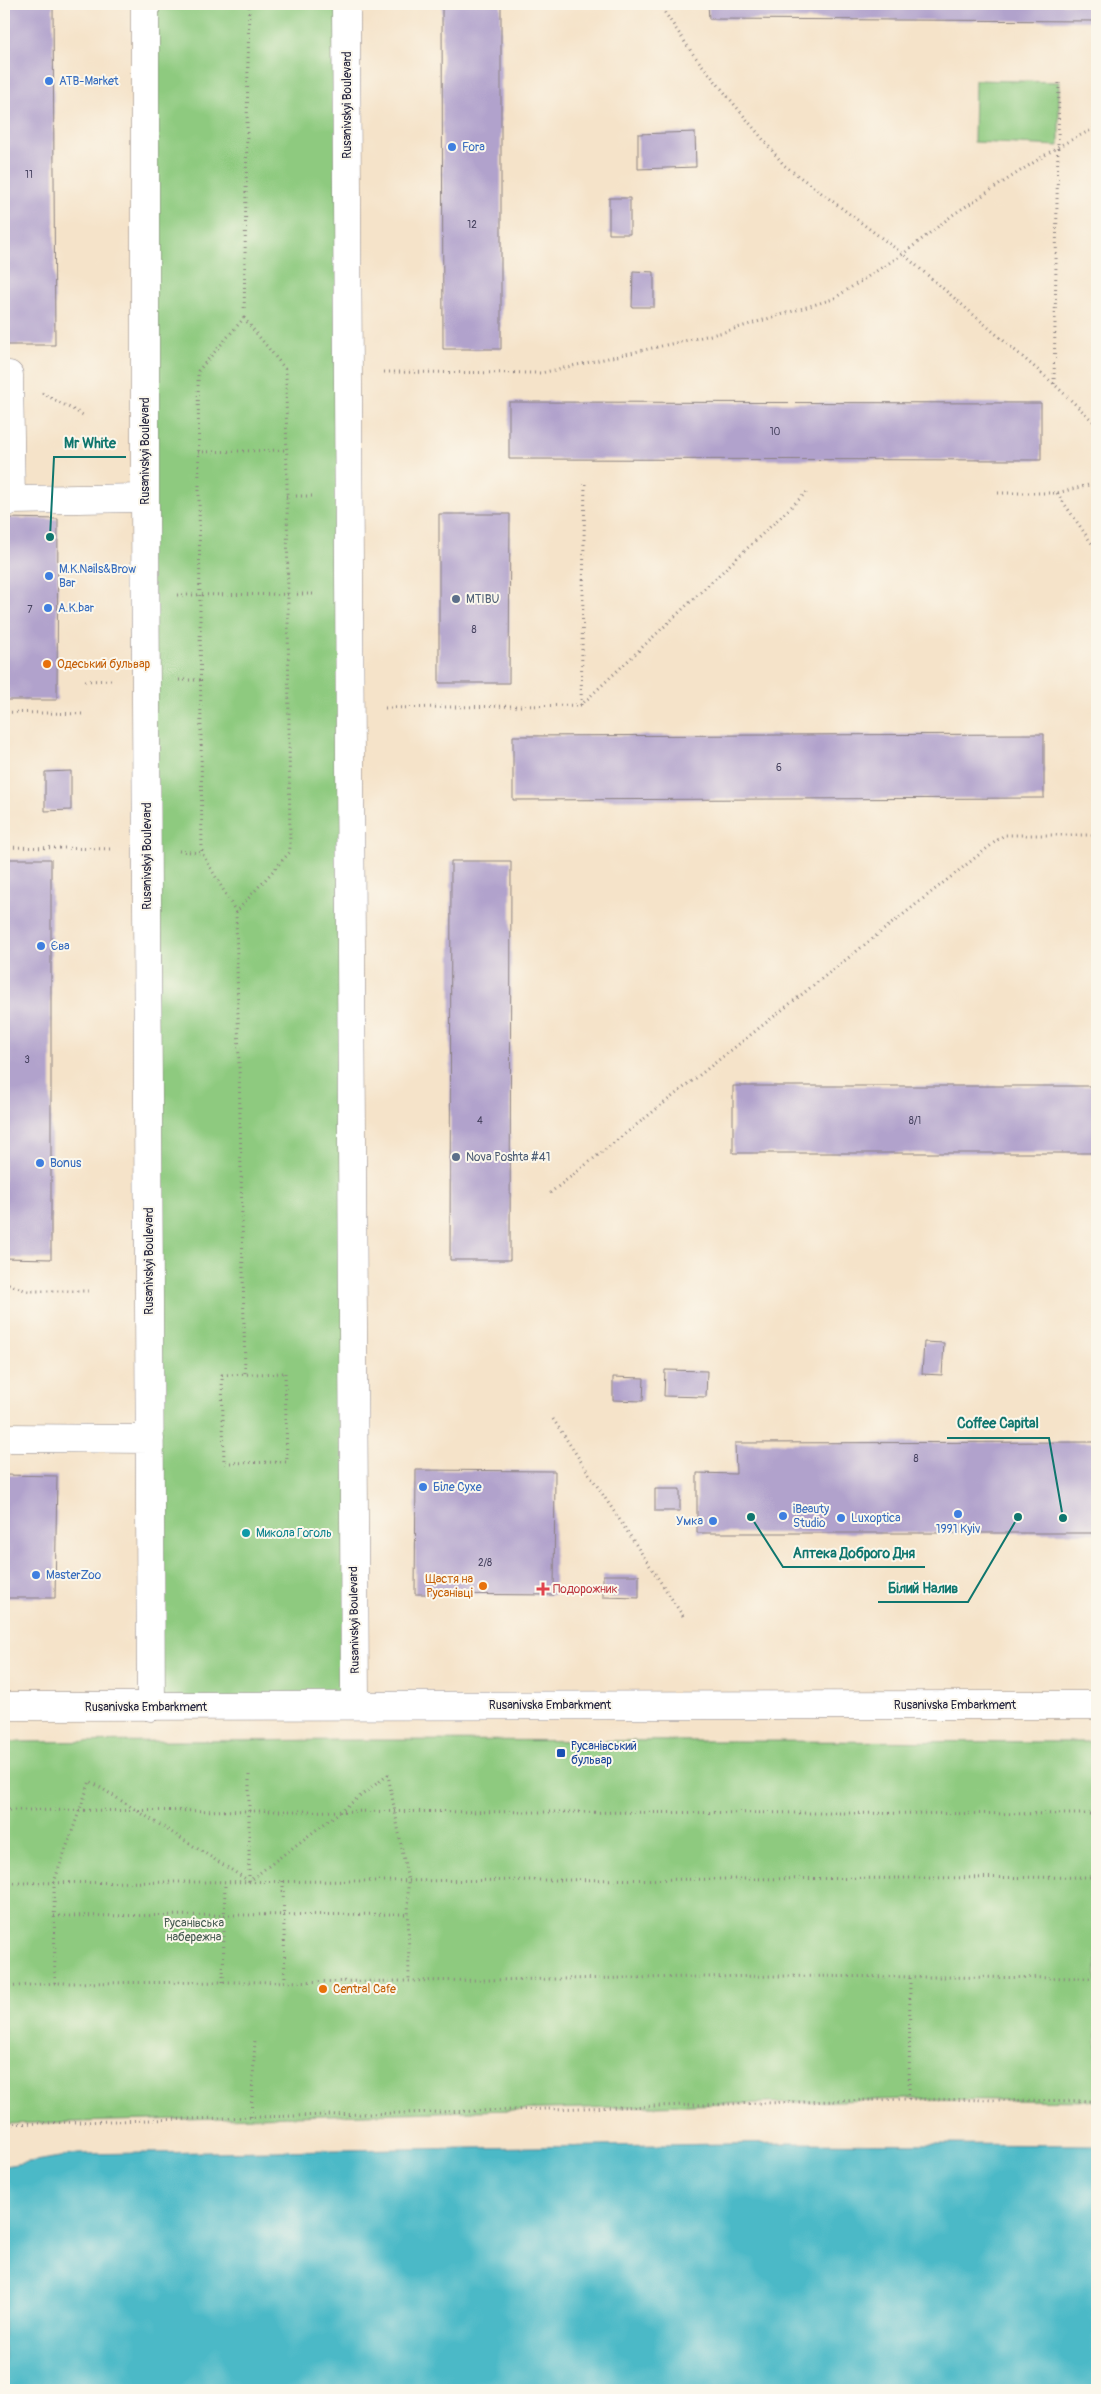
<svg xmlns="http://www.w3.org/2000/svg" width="1101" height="2394" font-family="Pangolin,sans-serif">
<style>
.green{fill:#8eca7f;stroke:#58765d}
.water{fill:#4cb9c7;stroke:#376e81}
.building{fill:#b1a2cc}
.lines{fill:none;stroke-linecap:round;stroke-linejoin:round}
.minor-casing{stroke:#8c8282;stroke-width:29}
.major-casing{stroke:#8c8282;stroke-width:29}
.path{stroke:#8c8282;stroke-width:3;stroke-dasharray:1 4;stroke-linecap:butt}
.minor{stroke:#fff;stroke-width:28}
.major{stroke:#fff;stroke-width:28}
.shop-dot{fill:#3f7fe0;stroke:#fbf7ec;stroke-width:2}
.service-dot{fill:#5c6f8a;stroke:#fbf7ec;stroke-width:2}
.food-dot{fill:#e8710a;stroke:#fbf7ec;stroke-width:2}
.culture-dot{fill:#0f9aa8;stroke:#fbf7ec;stroke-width:2}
.health-dot{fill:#e0444e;stroke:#fbf7ec;stroke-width:2}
.transit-dot{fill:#1a4fb4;stroke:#fbf7ec;stroke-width:2}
.labels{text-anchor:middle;stroke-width:4;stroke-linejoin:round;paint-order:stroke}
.number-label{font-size:10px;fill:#46425f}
.shop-label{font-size:12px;fill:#366cbe;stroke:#fbf7ec;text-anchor:start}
.street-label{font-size:12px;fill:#22223b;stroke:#fbf7ec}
.service-label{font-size:12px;fill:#4e5e75;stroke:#fbf7ec;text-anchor:start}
.food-label{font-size:12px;fill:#c56008;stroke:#fbf7ec;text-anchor:start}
.culture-label{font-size:12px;fill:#0d838f;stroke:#fbf7ec;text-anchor:start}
.health-label{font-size:12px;fill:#be3a42;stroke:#fbf7ec;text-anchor:start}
.transit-label{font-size:12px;fill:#164399;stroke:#fbf7ec;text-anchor:start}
.park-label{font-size:12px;fill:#485d53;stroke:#fbf7ec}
.leader{fill:none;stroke:#0f766e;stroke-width:2}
.callout-dot{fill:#0f766e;stroke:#fbf7ec;stroke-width:2}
.callout-label{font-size:14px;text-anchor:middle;font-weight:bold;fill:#0f766e;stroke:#fbf7ec;stroke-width:4;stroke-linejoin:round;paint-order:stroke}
</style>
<rect width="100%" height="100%" fill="#fbf7ec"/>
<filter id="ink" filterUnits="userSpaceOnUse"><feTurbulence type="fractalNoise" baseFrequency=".02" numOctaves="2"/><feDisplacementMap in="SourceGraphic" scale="10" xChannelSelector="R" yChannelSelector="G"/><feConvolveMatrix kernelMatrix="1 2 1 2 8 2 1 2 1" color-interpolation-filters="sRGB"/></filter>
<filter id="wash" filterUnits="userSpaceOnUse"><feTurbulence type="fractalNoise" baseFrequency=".0096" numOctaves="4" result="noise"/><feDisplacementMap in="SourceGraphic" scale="20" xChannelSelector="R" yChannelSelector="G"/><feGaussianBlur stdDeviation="1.12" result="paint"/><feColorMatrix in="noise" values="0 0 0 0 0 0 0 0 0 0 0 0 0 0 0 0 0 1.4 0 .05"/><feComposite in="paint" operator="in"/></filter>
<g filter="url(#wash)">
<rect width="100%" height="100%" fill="#f5e3c9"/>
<path class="green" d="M145 4H346L355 1705 151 1707Z
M975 80 1059 82V146L974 142Z
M1097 217V406H1093Z
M365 1740 1097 1742V2101L909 2099 4 2124V1742Z"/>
<path class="water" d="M792 2143 1097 2145V2390H4V2166L78 2154Z"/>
<g id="blocks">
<path class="building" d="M4 4H53L55 345H4Z
M442 4H501V349H443Z
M708 4H1097V21L709 19Z
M695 132 696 167 638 169V134Z
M609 198H630V234H609Z
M633 271 654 272V307H632Z
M509 402 1041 403V460L509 459Z
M439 514H510L509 683H439Z
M4 518 58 519 57 700H4Z
M1044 734V798L513 800V736Z
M71 771V810L45 811V772Z
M4 859H51V1259L4 1258Z
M451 861H511L510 1260H450Z
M733 1086H1097V1153H733Z
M924 1342 944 1343 942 1375 922 1374Z
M665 1370 707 1371 706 1397 664 1396Z
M613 1377 644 1378 643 1401 613 1400Z
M1097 1442V1533H697V1473L736 1474 735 1443Z
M416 1470 555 1471 554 1595 415 1594Z
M4 1475 57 1476 55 1598H4Z
M655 1489H680V1511H655Z
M603 1575H639V1598L603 1597Z"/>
</g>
</g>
<g filter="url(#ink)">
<use href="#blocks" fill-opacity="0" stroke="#8c8282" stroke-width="1"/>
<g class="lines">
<defs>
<path id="minor" d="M145 4V498L151 1707
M346 4 355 1705
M9 375 11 500
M4 504 11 500 145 498
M4 1438 150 1439"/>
<path id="major" d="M4 1706 1097 1705"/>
</defs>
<use href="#minor" class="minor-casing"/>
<use href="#major" class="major-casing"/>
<path class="path" d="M659 4 693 54 784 165 903 254 1054 384 1097 425
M244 318 249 4
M384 372 541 373 724 332 833 299 903 254 954 214 1059 146 1097 127
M1054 384 1059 82
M42 393 83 415
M198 452 286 450
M998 493H1057L1097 483
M1057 493 1097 551
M286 496H316
M177 595 316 594
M179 680H201
M85 681 113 680
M581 705 585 484
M385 708 581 705 809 490
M6 712 85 714
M4 847 113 849
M5 847 6 712
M179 851 202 853
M236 912 202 853 198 371 244 318 286 370 290 852 236 912 245 1374
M550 1193 1004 835H1097
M4 1282 27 1291H88
M285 1373 287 1462 224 1463 222 1375Z
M553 1419 683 1616
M4 1810 1097 1814
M249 1881V1775
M283 1881 285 1981
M4 1883 1097 1877
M54 1916 408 1914
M223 1982 225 1882
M55 1983 54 1882 90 1781 249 1881 388 1775 408 1881 409 1981
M4 1987 55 1983 409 1981 774 1976 1097 1978
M909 2099 910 1978
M251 2117 255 2040
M4 2124 909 2099 1097 2101"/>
<use href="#minor" class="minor"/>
<use href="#major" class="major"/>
</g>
</g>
<g class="shop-dot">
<circle cx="49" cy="81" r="5"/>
<circle cx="452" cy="147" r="5"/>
<circle cx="49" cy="576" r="5"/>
<circle cx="48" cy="608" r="5"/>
<circle cx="41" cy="946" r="5"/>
<circle cx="40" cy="1163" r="5"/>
<circle cx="423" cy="1487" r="5"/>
<circle cx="958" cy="1514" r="5"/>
<circle cx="783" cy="1516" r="5"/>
<circle cx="841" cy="1518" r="5"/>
<circle cx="713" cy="1521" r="5"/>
<circle cx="36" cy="1575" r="5"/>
</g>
<g class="service-dot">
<circle cx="456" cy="599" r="5"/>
<circle cx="456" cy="1157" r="5"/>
</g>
<g class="food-dot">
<circle cx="47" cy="664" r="5"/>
<circle cx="483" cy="1586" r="5"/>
<circle cx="323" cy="1989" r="5"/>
</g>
<circle class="culture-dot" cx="246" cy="1533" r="5"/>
<path class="health-dot" d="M540.5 1581.5h5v5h5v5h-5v5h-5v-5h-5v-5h5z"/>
<rect class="transit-dot" x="556" y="1748" width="10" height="10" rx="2.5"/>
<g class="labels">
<g class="number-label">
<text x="29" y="178">11</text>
<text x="472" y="228">12</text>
<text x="775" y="435">10</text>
<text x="30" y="613">7</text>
<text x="474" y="633">8</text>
<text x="779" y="771">6</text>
<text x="27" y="1063">3</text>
<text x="480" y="1124">4</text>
<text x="915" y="1124">8/1</text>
<text x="916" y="1462">8</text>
<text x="485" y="1566">2/8</text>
</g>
<g class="shop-label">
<text x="59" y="85">ATB-Market</text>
<text x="462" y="151">Fora</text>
<text x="59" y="573">M.K.Nails&amp;Brow<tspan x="59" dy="14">Bar</tspan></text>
<text x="58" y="612">A.K.bar</text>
<text x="51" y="950">Єва</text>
<text x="50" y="1167">Bonus</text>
<text x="433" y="1491">Біле Сухе</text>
<text x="793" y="1513">iBeauty<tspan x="793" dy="14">Studio</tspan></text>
<text x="851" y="1522">Luxoptica</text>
<text x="703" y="1525" text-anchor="end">Умка</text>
<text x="958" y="1533" text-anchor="middle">1991 Kyiv</text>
<text x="46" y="1579">MasterZoo</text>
</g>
<g class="street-label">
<text transform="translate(347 105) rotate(-90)" y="4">Rusanivskyi Boulevard</text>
<text transform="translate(145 451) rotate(-90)" y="4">Rusanivskyi Boulevard</text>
<text transform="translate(147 856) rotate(-90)" y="4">Rusanivskyi Boulevard</text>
<text transform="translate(149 1261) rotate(-90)" y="4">Rusanivskyi Boulevard</text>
<text transform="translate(354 1620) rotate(-91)" y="4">Rusanivskyi Boulevard</text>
<text x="550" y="1709">Rusanivska Embarkment</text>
<text x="955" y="1709">Rusanivska Embarkment</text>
<text x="146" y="1711">Rusanivska Embarkment</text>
</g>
<g class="service-label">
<text x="466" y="603">MTIBU</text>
<text x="466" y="1161">Nova Poshta #41</text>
</g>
<g class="food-label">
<text x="57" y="668">Одеський бульвар</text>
<text x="473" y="1583" text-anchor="end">Щастя на<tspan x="473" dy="14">Русанівці</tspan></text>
<text x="333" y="1993">Central Cafe</text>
</g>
<g class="culture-label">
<text x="256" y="1537">Микола Гоголь</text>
</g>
<g class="health-label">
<text x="553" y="1593">Подорожник</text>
</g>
<g class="transit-label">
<text x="571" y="1750">Русанівський<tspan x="571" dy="14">бульвар</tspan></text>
</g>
<g class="park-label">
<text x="194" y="1927">Русанівська<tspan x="194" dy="14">набережна</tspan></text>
</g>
</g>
<path class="leader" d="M50 537L54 457H126M1063 1518L1049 1438H947M751 1517L783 1567H925M1018 1517L968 1602H878"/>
<g class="callout-dot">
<circle cx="50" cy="537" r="5"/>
<circle cx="1063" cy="1518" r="5"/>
<circle cx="751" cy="1517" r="5"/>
<circle cx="1018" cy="1517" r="5"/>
</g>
<g class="callout-label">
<text x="90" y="448">Mr White</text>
<text x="998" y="1428">Coffee Capital</text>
<text x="854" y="1558">Аптека Доброго Дня</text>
<text x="923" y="1593">Білий Налив</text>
</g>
<rect width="1101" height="2394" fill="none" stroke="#fbf7ec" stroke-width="20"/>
</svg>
